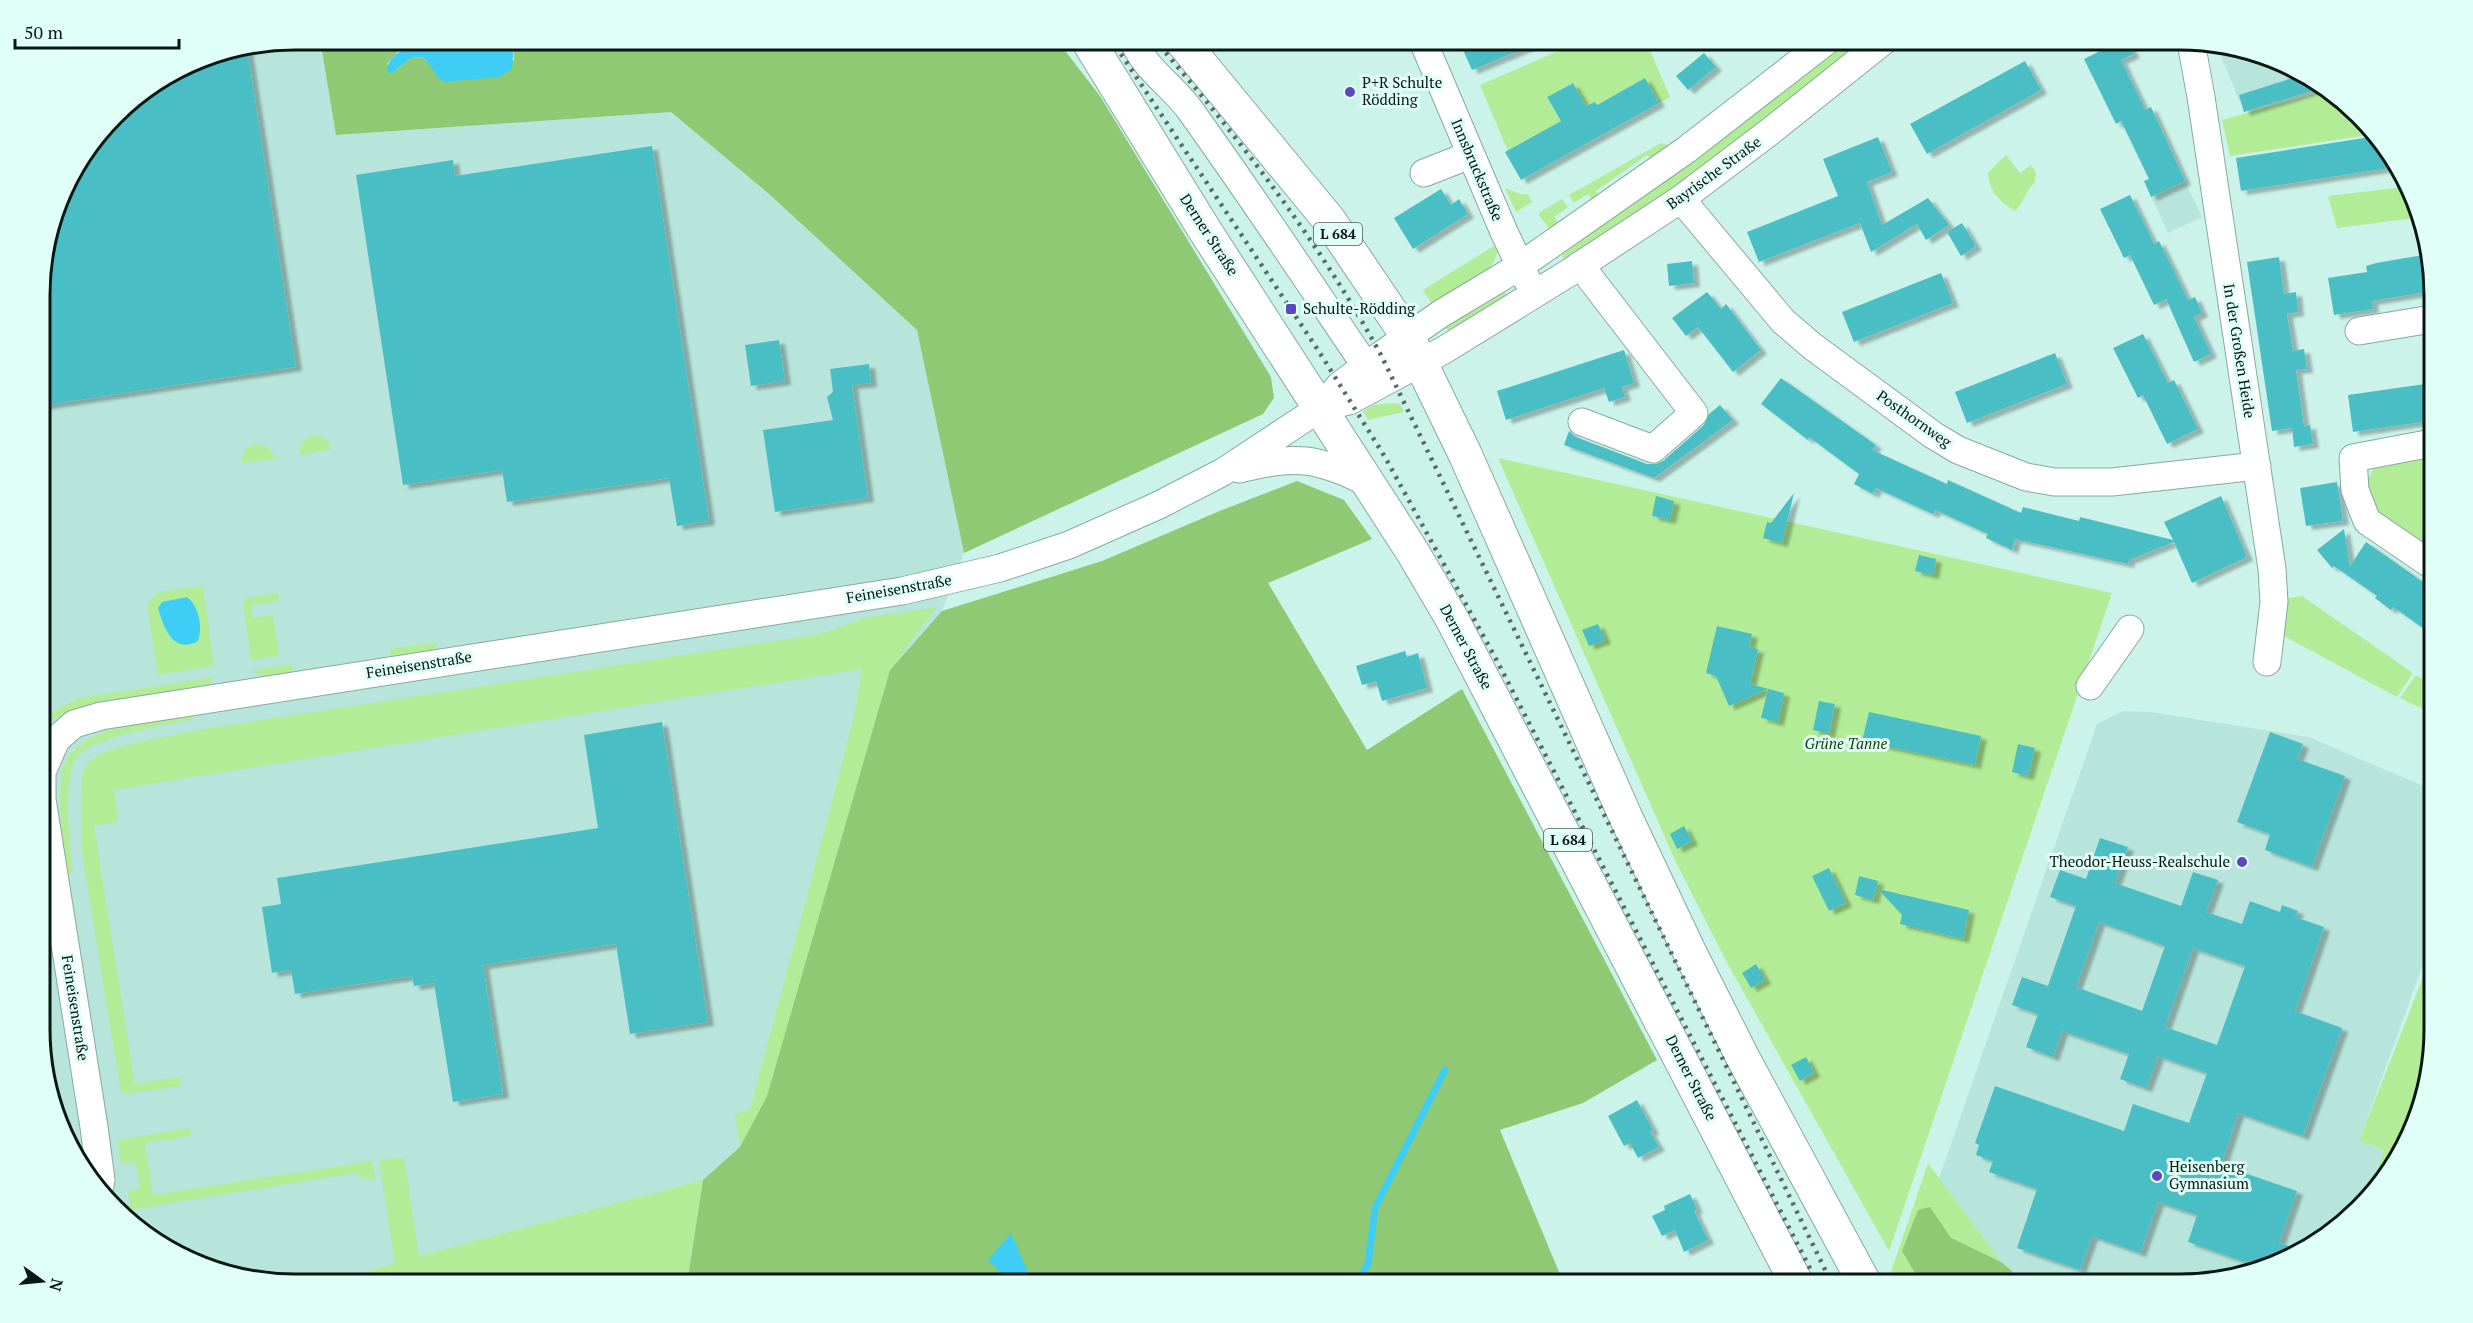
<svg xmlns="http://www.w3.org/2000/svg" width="2473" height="1323" font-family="'PT Serif',serif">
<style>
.built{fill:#b7e5db}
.green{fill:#b2ec96}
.forest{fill:#8fc973}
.water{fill:#3ecdf5}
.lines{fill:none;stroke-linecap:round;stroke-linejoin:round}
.stream{stroke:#3ecdf5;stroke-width:7}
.building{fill:#4abfc5;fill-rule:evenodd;filter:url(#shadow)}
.minor-casing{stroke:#85aaa1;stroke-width:29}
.major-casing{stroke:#85aaa1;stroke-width:35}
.minor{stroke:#fff;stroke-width:27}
.major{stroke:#fff;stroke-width:33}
.rail{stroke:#556d68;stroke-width:4.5;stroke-dasharray:3 6;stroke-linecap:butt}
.poi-dot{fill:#5b47c0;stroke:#dffff7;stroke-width:2}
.labels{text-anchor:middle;stroke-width:6;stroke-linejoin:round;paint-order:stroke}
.shield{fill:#dffff7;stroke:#495d58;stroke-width:1.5}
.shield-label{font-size:14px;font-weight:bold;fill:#091714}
.poi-label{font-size:15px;fill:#091714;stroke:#dffff7;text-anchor:start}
.street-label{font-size:15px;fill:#091714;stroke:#dffff7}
.park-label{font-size:15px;font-style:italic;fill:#183c00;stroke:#dffff7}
.rim{fill:none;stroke:#091714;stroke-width:3}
</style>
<defs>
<filter id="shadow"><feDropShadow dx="6" dy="4" stdDeviation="1.5" flood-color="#0004"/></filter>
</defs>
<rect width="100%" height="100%" fill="#ccf3ea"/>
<path class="built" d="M294 39H320L336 135 671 112 769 194 917 330 964 553 942 611 890 670 767 1096 740 1147 703 1180 395 1263 327 1284H294L181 1258 126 1221 82 1171 41 1062 40 277 65 182 126 103 197 58Z
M2234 52 2292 65 2324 87 2244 112 2221 56Z
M2177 165 2202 217 2168 233 2144 181Z
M2123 711 2150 712 2308 737 2433 790 2434 934 2359 1141 2384 1150 2365 1202 2320 1241 2260 1271 2195 1283 1969 1284 1929 1207 2097 724Z"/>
<path class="green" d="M1586 39H1645L1670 97 1659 103 1645 78 1597 105 1595 102 1586 106 1572 83 1547 97 1561 121 1508 151 1480 85Z
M1842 39H1875L1775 120 1565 262 1560 251Z
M2328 90 2347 103 2375 134 2230 156 2222 120Z
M1661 143 1671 146 1653 160 1647 155 1596 191 1600 198 1594 202 1588 194 1574 203 1569 195Z
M2006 155 2020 173 2031 165 2036 173 2035 182C2026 191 2024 202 2015 211 1999 201 1989 191 1988 173Z
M2404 187 2415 218 2337 228 2328 196Z
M1505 188 1520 194H1528L1532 202 1516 212Z
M1562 199 1568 207 1554 217 1561 227 1552 232 1539 215 1540 212Z
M1497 244C1502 273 1455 294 1434 307L1423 290Z
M1504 291 1506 293 1504 297 1450 334 1444 325Z
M1394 403 1400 404 1404 412 1368 420 1363 411 1374 405Z
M318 435 329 441 332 449 299 455C299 442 306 437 318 435Z
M258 444 270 448 276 459 241 463 246 448Z
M2432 451 2433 499 2425 510 2433 515V540L2426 551 2380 518 2366 482 2376 465Z
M1498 458 2112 593 1889 1251 1725 959 1675 860Z
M203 586 214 666 158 675 147 604 159 592Z
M278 593 279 601 251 605 253 618 273 615 279 656 251 660 243 599Z
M2302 596 2413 673 2397 697 2284 636 2285 599Z
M937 607 890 670 767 1096 740 1147 735 1114 750 1110 836 787 854 716 862 669 114 790 118 822 94 826 135 1084 180 1077 182 1086 121 1094 82 852 81 777C84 769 87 762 94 758 113 745 174 735 198 730L808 636 827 632 864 618Z
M439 642 433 650 391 657 390 649Z
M292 664 293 672 261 676 253 670Z
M2416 675 2433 686V714L2400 698Z
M215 677 209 685 89 704 41 724 60 707 80 698Z
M193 712 194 719C167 725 92 736 77 758 62 778 70 847 73 872L65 874C63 847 57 797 62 772 71 727 155 719 193 712Z
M2434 949V1029L2408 1142 2365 1202 2384 1150 2359 1141Z
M41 994C47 1029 51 1064 59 1097 64 1116 73 1132 75 1152L41 1062Z
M190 1128 191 1135 185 1137 145 1143 153 1195 372 1161 376 1178 366 1180 356 1173 130 1210 128 1191 140 1188 136 1163 121 1164 118 1140Z
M404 1157 419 1256 703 1180 687 1284H327L395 1263 379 1160Z
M1928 1163 2001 1262 1951 1238 1902 1251 1921 1284H1894L1890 1275Z"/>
<path class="forest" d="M320 39H416L397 53 387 64 392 73 411 58 422 57 431 65 440 80 514 60V46L518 39H1056L1100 96 1271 377 1274 398 1263 414 964 553 917 330 769 194 671 112 336 135Z
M1297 481 1344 500 1372 539 1268 583 1367 750 1462 689 1657 1060 1583 1103 1500 1130 1564 1284H1035L1031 1279 999 1271 998 1284H687L703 1180 740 1147 767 1096 890 670 942 611 1102 561 1222 510Z
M1930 1207 1951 1238 2001 1262 2012 1271 2008 1284H1921L1902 1251 1918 1210Z"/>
<path class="water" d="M416 39H518L514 46 512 69 499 77 443 82C434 76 432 63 422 57L411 58 392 73 387 72C386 56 407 49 416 39Z
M187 597C199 606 203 627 198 641 173 655 163 626 158 608L162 602Z
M1011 1233 1031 1279 1035 1284H998L999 1271 988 1260Z"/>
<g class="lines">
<path class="stream" d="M1356 1284 1368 1264 1375 1208 1445 1070"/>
</g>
<path class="building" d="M1458 39H1547L1472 70Z
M2124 39H2126L2134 54 2121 60 2145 110 2151 107 2185 181 2151 197 2144 181 2149 179 2121 121 2116 124 2084 59Z
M247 48 296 367 40 406V277L65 182 126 103 197 58Z
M1704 53 1716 67 1688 90 1676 76Z
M2025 61 2041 90 1927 154 1910 124Z
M2305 74 2324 87 2244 112 2239 95Z
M1645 78 1659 103 1521 180 1505 152 1561 121 1547 97 1573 83 1586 106 1595 102 1597 105Z
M2377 136 2391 152 2396 167 2241 191 2236 158Z
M1878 137 1892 172 1867 182 1882 225 1928 198 1949 225 1926 240 1917 224 1871 252 1860 223 1759 262 1747 232 1838 196 1823 159Z
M652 146 709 521 677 526 669 478 507 502 502 470 403 485 356 175 453 160 455 176Z
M1441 189 1451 205 1459 199 1468 214 1413 249 1394 218Z
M2130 195 2154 244 2159 241 2188 300 2195 297 2202 313 2194 317 2211 354 2194 362 2166 299 2154 305 2130 255 2124 258 2100 209Z
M1962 223 1976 246 1961 256 1947 232Z
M2429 254 2432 261V291L2372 301 2373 309 2334 315 2328 278 2367 272 2366 266 2376 263Z
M2279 257 2284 294 2296 292 2298 312 2287 314 2293 351 2304 349 2307 369 2296 370 2304 426 2272 431 2247 262Z
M1692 261 1694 283 1669 286 1667 264Z
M1941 273 1953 303 1854 342 1842 312Z
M1707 292 1721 309 1726 304 1761 350 1733 372 1698 327 1686 336 1672 318Z
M2143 334 2168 383 2174 380 2198 429 2167 444 2143 395 2138 398 2113 348Z
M779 340 785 381 751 386 745 345Z
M1624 350 1634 383 1622 387 1625 397 1609 402 1604 388 1506 420 1497 391Z
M2055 353 2067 384 1967 423 1955 392Z
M869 364 871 383 852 385 868 498 775 512 763 430 833 420 827 397 833 392 830 369Z
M1781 378 1876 445 1872 450 1947 484 1948 480 2021 513 2023 507 2079 521 2080 517 2173 540 2164 522 2221 496 2247 557 2192 583 2174 542 2129 560 2128 564 2015 539 2012 550 1986 538 1988 534 1935 510 1933 514 1876 488 1873 494 1854 484 1859 474 1809 437 1808 440 1761 404Z
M2425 384 2430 421 2353 432 2348 395Z
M1720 405 1733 420 1654 478 1564 445 1569 431 1576 437 1647 464H1656L1663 461 1704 425 1709 414Z
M2310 425 2313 444 2294 447 2292 428Z
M2337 482 2343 521 2306 526 2300 488Z
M1794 493 1782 543 1763 538 1767 522 1771 523Z
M1656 496 1674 501 1670 520 1652 516Z
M2344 529 2350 566 2366 542 2433 589V635L2393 607 2391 610 2375 598 2377 596 2334 566 2332 568 2317 550Z
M1919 555 1936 559 1933 575 1915 571Z
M1598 624 1605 640 1589 646 1582 630Z
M1717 626 1752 634 1749 647 1758 649 1750 684 1784 693 1778 722 1761 718 1768 689 1729 706 1716 676 1706 673Z
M1405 651 1407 657 1418 653 1427 688 1382 701 1376 681 1362 685 1356 666Z
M1819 701 1835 704 1829 734 1813 730Z
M1869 712 1981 736 1975 765 1862 741Z
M662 722 708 1022 630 1034 616 944 483 965 503 1094 453 1102 434 983 414 986 412 976 295 994 291 970 272 973 262 907 281 904 277 878 598 828 584 735Z
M2270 732 2303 744 2297 759 2345 776 2312 867 2265 850 2270 834 2237 822Z
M2018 744 2035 748 2028 776 2012 772Z
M1684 826 1692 841 1677 849 1670 834Z
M2100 838 2128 847 2115 883 2181 906 2193 872 2218 880 2206 912 2242 924 2250 901 2280 912 2282 905 2298 911 2295 917 2324 927 2295 1011 2342 1028 2303 1136 2238 1113 2221 1165 2297 1191 2279 1243 2301 1250 2260 1271 2244 1274 2248 1263 2188 1242 2197 1215 2158 1202 2140 1253 2092 1236 2080 1270 2017 1248 2037 1189 1989 1172 1993 1161 1976 1155 1979 1145 1975 1143 1995 1086 2124 1131 2133 1104 2189 1123 2207 1073 2158 1056 2146 1088 2120 1079 2129 1054 2062 1031 2053 1057 2026 1047 2038 1014 2012 1005 2022 977 2048 986 2076 906 2050 897 2060 870 2086 879ZM2099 922 2165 946 2142 1011 2076 987ZM2193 948 2245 966 2217 1045 2165 1027Z
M1829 868 1846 903 1829 911 1812 876Z
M1859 876 1878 881 1873 900 1855 895Z
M1878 889 1969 910 1963 939 1900 924 1902 915Z
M1756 964 1765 980 1751 988 1742 973Z
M1806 1057 1814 1073 1800 1081 1791 1065Z
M1637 1100 1653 1130 1650 1132 1659 1147 1638 1158 1630 1143 1624 1146 1608 1116Z
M1690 1194 1697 1209 1694 1211 1708 1240 1684 1252 1675 1230 1662 1236 1652 1216 1665 1210 1664 1206Z"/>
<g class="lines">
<defs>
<path id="minor" d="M1133 39C1143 68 1173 86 1190 110 1254 199 1314 290 1376 381
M1422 39 1504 232 1527 280
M2191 42 2201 97 2272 569 2274 602 2267 662
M1424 173 1470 155
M1681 199 1783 321 1812 346 1933 435 1958 450 2026 477 2054 482H2112L2257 466
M1580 265 1694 413 1653 449 1582 422
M2359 331 2432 319
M1320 408 1349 401 1444 350 1567 274 1681 199 1772 130 1886 39
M2432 443 2353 458 2355 490 2367 521 2433 566
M1239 469C1300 455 1313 457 1369 483
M2090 686 2130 629
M99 1190 101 1180 94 1127 42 799V772L56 740 74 724 101 716 902 591 1000 568 1069 545 1157 506 1223 472 1320 408 1340 385 1381 355 1442 313 1520 266 1686 150 1829 39"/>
<path id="major" d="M1087 39 1204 229 1412 551 1452 619 1797 1284
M1180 39 1329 220 1408 337 1465 454 1627 820 1690 953 1743 1058 1865 1284"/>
</defs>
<use href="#minor" class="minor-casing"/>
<use href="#major" class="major-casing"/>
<use href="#minor" class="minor"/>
<use href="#major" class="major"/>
<path class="rail" d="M1111 39 1318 350 1385 457 1496 659 1818 1284
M1154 39C1239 138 1318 240 1381 355L1832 1284"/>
</g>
<g class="poi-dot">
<circle cx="1350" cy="92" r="6"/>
<rect x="1285" y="303" width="12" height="12" rx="3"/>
<circle cx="2242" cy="862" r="6"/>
<circle cx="2157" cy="1176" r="6"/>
</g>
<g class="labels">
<g class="shield">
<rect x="1314" y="223" width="48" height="22" rx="4.5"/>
<rect x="1544" y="829" width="48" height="22" rx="4.5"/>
</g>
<g class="shield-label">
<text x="1338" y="239">L 684</text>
<text x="1568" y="845">L 684</text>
</g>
<g class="poi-label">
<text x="1362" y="88">P+R Schulte<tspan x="1362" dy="17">Rödding</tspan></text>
<text x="1303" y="314">Schulte-Rödding</text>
<text x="2230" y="867" text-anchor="end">Theodor-Heuss-Realschule</text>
<text x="2169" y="1172">Heisenberg<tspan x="2169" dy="17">Gymnasium</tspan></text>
</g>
<g class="street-label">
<text transform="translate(1477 170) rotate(67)" y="5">Innsbruckstraße</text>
<text transform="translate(1714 173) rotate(-36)" y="5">Bayrische Straße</text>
<text transform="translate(1209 235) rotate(57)" y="5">Derner Straße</text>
<text transform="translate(2239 351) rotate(81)" y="5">In der Großen Heide</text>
<text transform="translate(1914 419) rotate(35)" y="5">Posthornweg</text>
<text transform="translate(899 589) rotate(-10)" y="5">Feineisenstraße</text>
<text transform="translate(1466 647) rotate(62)" y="5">Derner Straße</text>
<text transform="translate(419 665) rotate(-9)" y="5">Feineisenstraße</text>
<text transform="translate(75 1008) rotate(81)" y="5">Feineisenstraße</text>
<text transform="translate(1691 1078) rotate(63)" y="5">Derner Straße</text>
</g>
<g class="park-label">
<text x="1846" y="749">Grüne Tanne</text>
</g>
</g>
<path d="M0 0H2473V1323H0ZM295 50H2179A245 245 0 0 1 2424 295V1029A245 245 0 0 1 2179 1274H295A245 245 0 0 1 50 1029V295A245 245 0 0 1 295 50Z" fill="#dffff7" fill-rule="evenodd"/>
<path class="rim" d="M295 50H2179A245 245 0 0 1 2424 295V1029A245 245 0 0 1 2179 1274H295A245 245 0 0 1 50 1029V295A245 245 0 0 1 295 50Z"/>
<g transform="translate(42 1281) rotate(105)" stroke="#dffff7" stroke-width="4.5" paint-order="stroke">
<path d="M0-4.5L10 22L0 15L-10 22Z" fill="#091714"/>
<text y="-9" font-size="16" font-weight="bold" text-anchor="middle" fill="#091714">N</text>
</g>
<path d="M15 39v9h164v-9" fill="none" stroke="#091714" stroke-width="3"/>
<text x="24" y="39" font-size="18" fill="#091714" stroke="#dffff7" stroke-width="4.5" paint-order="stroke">50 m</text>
</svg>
